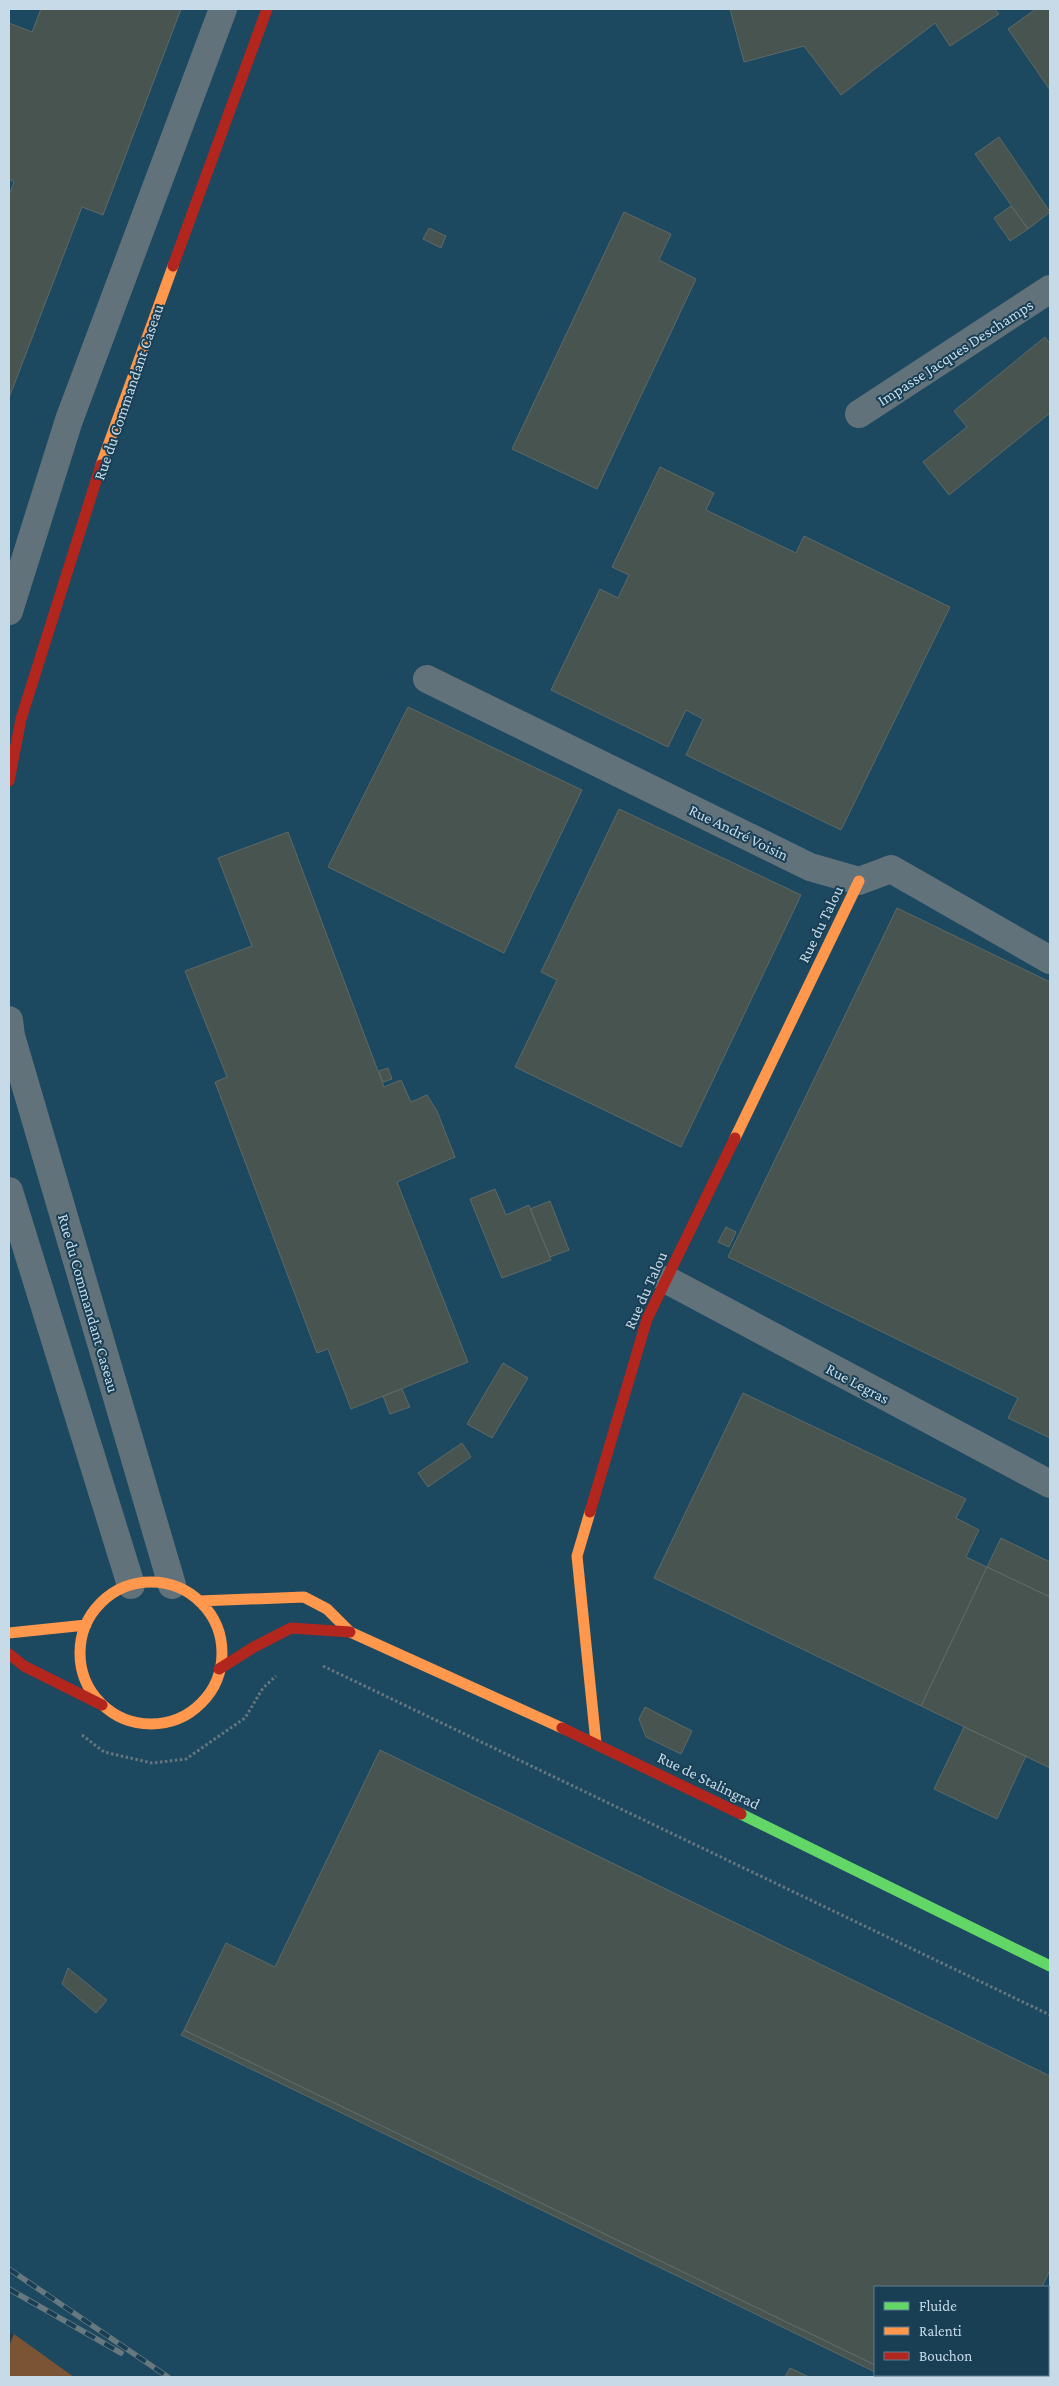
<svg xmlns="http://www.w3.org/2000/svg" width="1059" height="2386" font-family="'Crimson Pro',serif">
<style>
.built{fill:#1c4860;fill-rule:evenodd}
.green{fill:#7b5436}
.building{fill:#48544f;stroke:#5e6967}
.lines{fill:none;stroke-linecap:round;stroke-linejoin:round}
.path{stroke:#68767e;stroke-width:3;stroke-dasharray:2.5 2.5;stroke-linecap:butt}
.street{stroke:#62727b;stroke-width:28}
.fast{stroke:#63d668;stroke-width:11}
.slow{stroke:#ff974d;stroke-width:11}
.jam{stroke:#b3261e;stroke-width:11}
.rail-casing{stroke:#67787f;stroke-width:5.5}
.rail{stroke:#193f55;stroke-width:4;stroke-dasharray:11;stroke-linecap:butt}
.labels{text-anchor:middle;stroke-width:4;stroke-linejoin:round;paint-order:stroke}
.street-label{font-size:16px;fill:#c6dae8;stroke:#193f55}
</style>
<rect width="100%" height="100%" fill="#263c48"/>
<path class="built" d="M9 9H1050V2377H74L9 2332ZM875 2287H1048V2375H875Z"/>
<path class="green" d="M14 2334 74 2377H9V2346Z"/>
<path class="building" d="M41 9H181L103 215 82 207 9 398V195L14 182 9 179V23L32 32Z
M730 9H995L999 14 950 46 935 23 841 95 804 46 744 62Z
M1036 9H1050V90L1008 29Z
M999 137 1050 212 1028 229 975 154Z
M1011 206 1028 229 1010 241 994 218Z
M624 212 671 234 659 260 696 279 597 489 512 449Z
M429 228 446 236 441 248 423 239Z
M1045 337 1050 344V413L949 495 923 462 967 427 954 411Z
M660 467 714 493 706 510 796 553 804 536 950 607 841 830 686 755 703 719 686 710 668 747 551 690 600 589 618 598 629 575 612 567Z
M408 707 582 790 504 953 328 867Z
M619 809 801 895 681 1147 515 1067 557 980 541 972Z
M288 832 384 1087 401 1080 411 1102 427 1095 437 1111 455 1157 397 1182 468 1362 351 1409 328 1349 317 1353 215 1082 227 1077 185 971 252 946 218 858Z
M897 908 1050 982V1438L1008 1418 1018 1398 728 1257Z
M388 1068 392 1079 383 1082 379 1071Z
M495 1189 506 1215 529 1205 551 1260 502 1278 470 1199Z
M550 1201 569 1250 550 1257 530 1209Z
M726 1227 736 1232 729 1247 718 1242Z
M503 1363 528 1378 492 1438 467 1424Z
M402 1389 410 1407 390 1414 383 1396Z
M743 1393 966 1499 956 1518 979 1530 966 1557 987 1567 921 1706 654 1578Z
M462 1443 471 1457 428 1487 418 1473Z
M1001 1538 1050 1562V1597L987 1567Z
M987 1567 1050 1597V1768L921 1706Z
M645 1707 692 1731 681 1754 646 1737 639 1719Z
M964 1727 1026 1756 997 1819 934 1789Z
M380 1750 1050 2076V2270L1042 2287H875V2365L184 2030 226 1943 275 1967Z
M68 1968 107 2000 96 2013 62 1984Z
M184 2030 875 2365V2372L181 2035Z
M790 2368 809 2377H785Z
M881 2375H895L900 2377H886Z
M895 2375H988L987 2377H900Z
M988 2375 995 2376 1010 2375 1008 2377H987Z"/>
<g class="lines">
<path class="path" d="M323 1666 1050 2015
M82 1735 104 1752 152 1763 186 1759 245 1718 263 1688 276 1676"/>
<path class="street" d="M859 414 1050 289
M9 611 69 420 223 9
M427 679 810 867 859 881 891 869 1050 960
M9 1020 11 1036 172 1585
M9 1191 131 1585
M667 1280 1050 1484"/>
<path class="fast" d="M741 1814 1050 1966"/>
<path class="slow" d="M101 465 173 266
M735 1138 859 881
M590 1512 577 1556 596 1743
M80 1653a71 71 0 1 1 142 0a71 71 0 1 1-142 0Z
M199 1601 304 1597 327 1609 350 1632 562 1728
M9 1633 86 1625"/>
<path class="jam" d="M173 266 267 9
M9 781 21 719 101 465
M590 1512 647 1319 735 1138
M9 1654 24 1666 102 1705
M219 1669 254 1647 291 1628 350 1632
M562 1728 741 1814"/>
<defs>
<path id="rail" d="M9 2269 168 2377
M9 2289 121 2353"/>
</defs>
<use href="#rail" class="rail-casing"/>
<use href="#rail" class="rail"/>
</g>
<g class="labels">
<g class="street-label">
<text transform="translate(955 352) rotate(-33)" y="6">Impasse Jacques Deschamps</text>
<text transform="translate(128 392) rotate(-71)" y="6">Rue du Commandant Caseau</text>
<text transform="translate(739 832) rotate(26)" y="6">Rue André Voisin</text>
<text transform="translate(820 924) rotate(-64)" y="6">Rue du Talou</text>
<text transform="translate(645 1290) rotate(-66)" y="6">Rue du Talou</text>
<text transform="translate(89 1303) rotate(74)" y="6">Rue du Commandant Caseau</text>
<text transform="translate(858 1383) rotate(28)" y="6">Rue Legras</text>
<text transform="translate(709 1780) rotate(26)" y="6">Rue de Stalingrad</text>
</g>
</g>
<rect width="1059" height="2386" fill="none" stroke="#c6dae8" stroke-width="20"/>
<rect x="874" y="2286" width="175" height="90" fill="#193f55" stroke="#5e7d90"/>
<rect x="884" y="2302" width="25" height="8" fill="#63d668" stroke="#5e7d90"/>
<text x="919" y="2311" font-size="15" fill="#c6dae8">Fluide</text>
<rect x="884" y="2327" width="25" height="8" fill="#ff974d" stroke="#5e7d90"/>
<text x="919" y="2336" font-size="15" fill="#c6dae8">Ralenti</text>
<rect x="884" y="2352" width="25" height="8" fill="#b3261e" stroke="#5e7d90"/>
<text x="919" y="2361" font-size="15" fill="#c6dae8">Bouchon</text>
</svg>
